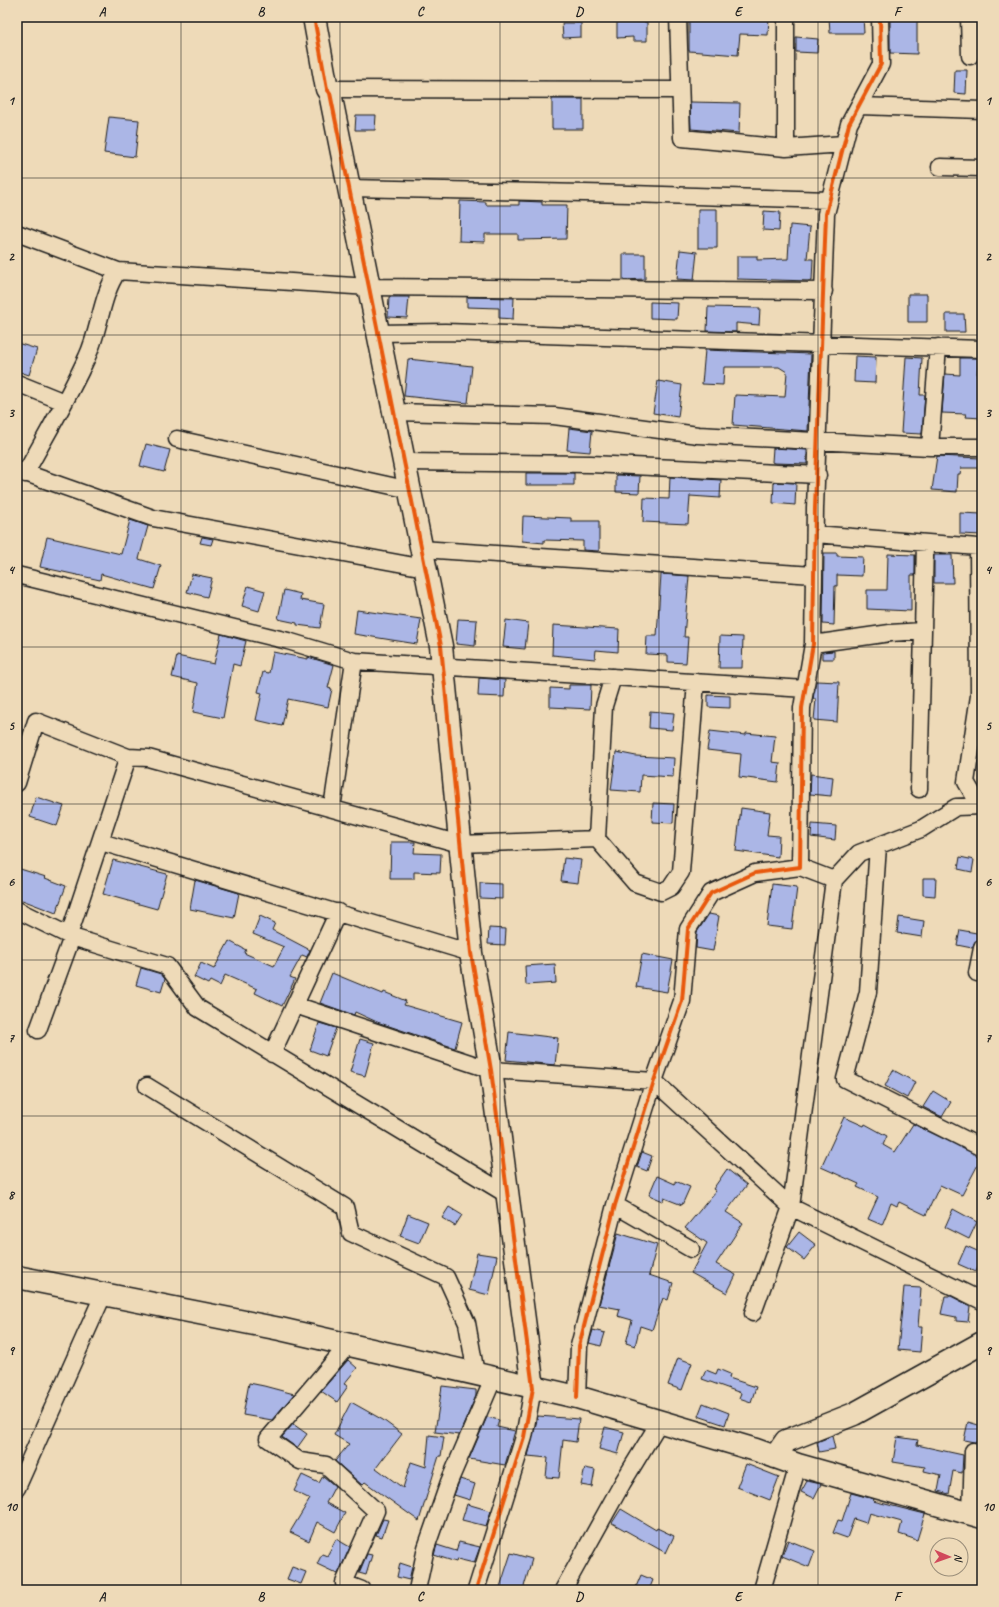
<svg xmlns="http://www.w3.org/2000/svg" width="999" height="1607" font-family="Caveat,sans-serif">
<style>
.building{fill:#abb6e6;stroke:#1c1c1c}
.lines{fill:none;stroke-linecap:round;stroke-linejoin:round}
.street-casing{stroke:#1c1c1c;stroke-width:19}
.secondary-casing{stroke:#1c1c1c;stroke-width:25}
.street{stroke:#eedab8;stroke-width:16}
.secondary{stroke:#eedab8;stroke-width:22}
.cycleway-casing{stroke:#eedab8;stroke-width:6}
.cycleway{stroke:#e8590c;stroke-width:4}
.grid{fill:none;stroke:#1c1c1c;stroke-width:1;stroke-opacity:0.55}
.neatline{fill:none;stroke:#1c1c1c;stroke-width:1.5}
.grid-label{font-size:13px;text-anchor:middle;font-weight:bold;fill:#1c1c1c}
</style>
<rect width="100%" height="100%" fill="#eedab8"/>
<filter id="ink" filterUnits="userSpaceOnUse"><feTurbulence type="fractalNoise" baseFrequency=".025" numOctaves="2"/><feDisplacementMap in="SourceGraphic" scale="8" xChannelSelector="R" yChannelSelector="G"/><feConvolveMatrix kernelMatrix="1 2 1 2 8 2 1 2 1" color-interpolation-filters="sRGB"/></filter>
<g filter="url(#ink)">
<path class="building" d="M689 17H769L768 35 740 34 738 55 689 51Z
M829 17H863L864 33H830Z
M890 17H917V54L890 53Z
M617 21 647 22V41H633V37L617 38Z
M562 23H581V37L563 38Z
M796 37 818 39 817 53 796 52Z
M955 70H967L966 94 954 93Z
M552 99H583V129H552Z
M690 102 740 103 739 133 691 129Z
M356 115H376L375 130H355Z
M109 117 139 120 135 157 104 153Z
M460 201 486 202V205H519V201L542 202V205H567L566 239 518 240V234H485V242L459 241Z
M698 209H717V248H698Z
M764 211 780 212 779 231 763 230Z
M790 225 810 227 807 259H813L812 281 737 279V256H757V260L788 259Z
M680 250 697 252 694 280 677 279Z
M623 254H645V279L623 280Z
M908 294H927V322H908Z
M389 297H409L407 318 388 317Z
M467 297 514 298 513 319 499 318V308L467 307Z
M650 302 678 303 677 319 650 318Z
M708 307 760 308 759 325 736 323V332L707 331Z
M946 314H964L965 332H946Z
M17 343 37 349 29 375 17 371Z
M705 350 811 354 808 431 733 425 735 395 785 397 787 372 779 367H724L723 385 702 384Z
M855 356 876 357 875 383 854 382Z
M906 357 922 358 920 395H925L922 434 901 433Z
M960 358H978L977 377 982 378 981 399H982V418L965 417 966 414 942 413 945 374 960 375Z
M408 359 472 366 468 403 404 396Z
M658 381 682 385 678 417 653 413Z
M569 428 592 431 590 452 567 450Z
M146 444 170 450 164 472 140 466Z
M773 448 807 450V464L774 463 772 462Z
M937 456 980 458 981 468H961L960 474H958L957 492 932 490Z
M526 473H574V485H526Z
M616 475 640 476 639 493 616 492Z
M670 477 721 480 720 498 690 496 688 524 643 522 644 498 669 499Z
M774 482 796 483 795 505 773 503Z
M960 513 982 514V535L960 534Z
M523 516 571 518V521H599V551L583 550V541L544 540V543L522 541Z
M130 520 148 526 139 559 161 566 154 589 101 574 100 580 40 567 47 537 121 554Z
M202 537 213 539 211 545 200 543Z
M824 553H837V556L863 557 862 576 837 575V586H835L834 625 823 624Z
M888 554 915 555V575H911V611L867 609V590H887Z
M934 555H952L953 583H934Z
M192 574 212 578 207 597 187 592Z
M661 574 689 576 684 637H688L686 663 668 662V655L646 654 647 636H657Z
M248 586 265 591 259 611 242 606Z
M284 590 301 594 300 600 324 604 320 628 297 625V623L278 619Z
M357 610 421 619 417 644 354 634Z
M458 619 477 620 475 646 456 644Z
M506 620 528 623 525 649 503 647Z
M553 625 619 629 618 652 596 650 595 659 552 655Z
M221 634 246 641 240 666 233 664 223 718 193 712 198 683 172 677 177 656 214 664Z
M720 636 743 637 742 668H719Z
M834 651V659H822V652Z
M273 652 308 659V657L334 665 328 688 332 689 328 707 288 699 282 726 256 720 262 693 258 692 263 672 269 673Z
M479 678 505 680 504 697 478 696Z
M816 681 839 682 837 722 814 720 816 699H813Z
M569 685H591L590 709 550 707V688L569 689Z
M708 695 730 696V708L708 707Z
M650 711 674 713 672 730 649 728Z
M710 731 746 735V733L775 736 772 762 780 763 778 782 739 777 741 754 707 750Z
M616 752 636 756 674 758 673 777 641 775 640 792 611 790Z
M811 774 833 777 831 796 810 794Z
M36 797 64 806 57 826 30 817Z
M653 803 674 804 673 823 652 822Z
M741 808 770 812 767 835 779 836 778 857 736 851Z
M812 824 836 826 835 840 811 837Z
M391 842H415L414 853 441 854 440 873 414 872V879H390Z
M960 857 974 860 972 872 958 869Z
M564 858 581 860 578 883 561 881Z
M113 860 167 874 157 909 103 894Z
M17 868 46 877 45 878 66 886 56 913 17 898Z
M923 878H936L935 896 923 895Z
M195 880 239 893 234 918 190 909Z
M480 883 502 884V899L480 898Z
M772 884 797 887 792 929 767 926Z
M709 914 719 916 713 951 696 948 697 932Z
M260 916 275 923 272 930 310 950 307 957 302 955 290 977 295 979 282 1006 255 993 257 989 225 975 220 986 210 981 208 984 194 977 201 963 214 969 229 941 246 950 244 953 274 966 284 947 253 934Z
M899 917 924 921 922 937 897 933Z
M489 928 506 929 505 945 488 944Z
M960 930 982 934V939L975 941 972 948 957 945Z
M642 954 673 960 667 992 636 987Z
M555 964 556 983 526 985 525 966Z
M141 968 161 974 165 979 161 992 136 985Z
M332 973 383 994 384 992 406 1001 404 1005 462 1022 455 1048 377 1022 355 1012 354 1015 320 1003Z
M319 1023 336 1028 326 1056 310 1050Z
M509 1032 558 1038 555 1065 506 1060Z
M360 1039 374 1043 365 1076 350 1072Z
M893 1070 915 1082 907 1098 885 1086Z
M933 1091 951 1102 942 1117 923 1107Z
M844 1117 864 1126 865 1124 887 1136 883 1145 895 1152 913 1124 982 1157 962 1195 940 1185 926 1215 899 1202 897 1206 891 1203 882 1225 868 1219 878 1197 857 1187 859 1184 821 1167Z
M642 1152 652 1156 647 1171 637 1167Z
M727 1169 747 1185 726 1212 743 1223 716 1264 736 1275 727 1293 691 1273 707 1243 685 1228 716 1191 713 1189Z
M657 1176 675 1184V1181L690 1187 682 1205 664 1198 663 1201 649 1195Z
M449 1207 462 1215 455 1226 442 1218Z
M953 1209 977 1222 969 1239 945 1227Z
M408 1214 428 1222 419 1243 400 1236Z
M799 1232 816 1245 804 1260 787 1247Z
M618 1233 657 1245 649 1275 673 1283 668 1300 663 1298 652 1330 640 1326 635 1346 626 1343 632 1320 618 1316 620 1309 599 1305Z
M966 1246 982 1253V1257L976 1272 958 1264Z
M477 1253 497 1256 489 1295 469 1290Z
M904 1287 921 1288 918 1327H922L920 1352 898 1350Z
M945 1296H951L970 1306 968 1322 956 1321V1317L941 1314Z
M593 1330 605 1333 601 1346 589 1343Z
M678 1358 692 1363 682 1390 668 1385Z
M348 1360 357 1368 344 1384 348 1386 337 1402 321 1391Z
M718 1369 730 1374 729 1378 756 1387 751 1402 739 1398 741 1393 702 1379 706 1370 716 1374Z
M249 1383 264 1386 294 1394 272 1420 243 1415Z
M442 1386 476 1390V1396L459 1435 435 1432Z
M351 1402 383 1420 402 1434 376 1468 403 1488 411 1462 426 1467 429 1435 444 1437 441 1456H439L419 1521 365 1482 362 1485 335 1461 349 1444 334 1435Z
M703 1403 729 1413 725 1425 698 1416Z
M538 1416 579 1419 576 1442 563 1440 559 1478 546 1477 548 1458 528 1456Z
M487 1417 499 1420 497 1427 515 1431 505 1465 469 1459Z
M968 1422 982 1426 979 1443 964 1440Z
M293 1424 307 1434 297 1448 282 1437Z
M605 1427 624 1432 618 1454 599 1449Z
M832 1436 835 1449 819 1452 817 1442Z
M897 1437 918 1440 917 1445 963 1455 962 1473 953 1471 949 1494 938 1491 941 1475 924 1471 925 1467 893 1462Z
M746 1464 779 1477 770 1500 737 1487Z
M585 1468 595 1470 592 1487 581 1485Z
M302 1475 319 1483 323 1476 335 1486 326 1503 345 1513 335 1532 317 1522 309 1541 290 1532 310 1499 294 1491Z
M460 1479 475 1484 470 1500 454 1495Z
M807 1481 821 1484 814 1498 801 1492Z
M851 1493 874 1499 873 1501 925 1514 917 1540 899 1534 902 1522 869 1513 866 1523 854 1519 847 1538 833 1533 838 1520 842 1521Z
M467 1504 491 1511 486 1526 462 1520Z
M621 1509 656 1530 657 1528 674 1536 666 1553 612 1523Z
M383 1519 388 1520 382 1537 376 1535Z
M336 1539 350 1547 338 1574 317 1564 322 1554 327 1556Z
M788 1540 815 1551 809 1567 782 1556Z
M459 1542 480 1547 474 1563 457 1559 456 1562 434 1555 437 1545 456 1551Z
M511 1553 532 1559 523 1590H499Z
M367 1554 372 1555 366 1575 359 1573Z
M400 1563 412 1567 409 1580 397 1577Z
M292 1567 306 1572 301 1584 287 1579Z
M641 1575 653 1580 649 1590H643L636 1587Z"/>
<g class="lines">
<defs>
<path id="street" d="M678 17 682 138 786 148 844 144
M969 17 970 56
M327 89 680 90
M859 106 982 110
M786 148V17
M940 167 982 168
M349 188 630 194 830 200
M17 233 118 271 369 287 824 291
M378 333 445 332 982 349
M17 383 64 402
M394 412 554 416 698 435 930 447H982
M177 439 410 490
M930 447 938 347
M404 462 591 464 818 475
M17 470 153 518 425 568
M25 474C46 435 69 397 87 357 100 330 101 295 118 271
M815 534 978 547 979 696 966 782 980 806
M421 549 814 575
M17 575 288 641 354 661 806 689
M813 644 890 633 923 631 925 543
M613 677 604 706 597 839 635 883 661 892 671 887 681 872 696 682
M17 783 36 721 128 757 148 758 460 844 597 839
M919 789 923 631
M332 808 354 661
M101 842 471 953
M878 846 868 992 845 1079 982 1148
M800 867 834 880 859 853 921 829 956 807 982 806
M17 910 72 937 167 966 198 1008 506 1194
M69 935 128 757
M977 973 982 948
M295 1005 491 1070 654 1081 791 1207 982 1301
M38 1030 72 937
M272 1054 338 912
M147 1086 345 1207 351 1233 446 1277 467 1323 476 1374
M615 1205 691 1249
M753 1313 791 1207 834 880
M348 1345 268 1439 300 1461 326 1465 376 1511 344 1583 362 1590
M577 1397 579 1346 615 1205 654 1081 682 1001 688 929 711 893 755 873 800 867 802 708 813 644 815 508 826 214 849 124 881 64 880 17
M17 1488 104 1293
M971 1514 973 1451 982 1453
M417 1590 426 1548 449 1482 494 1377
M476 1590 524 1437 533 1388
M563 1590 623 1482 659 1423
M762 1590 798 1465"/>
<path id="secondary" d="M314 17 327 89 330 93 441 646 471 953 491 1070 533 1388
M17 1277 280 1329 577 1397 756 1450 798 1465 982 1517
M775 1457 786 1441 854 1414 982 1343"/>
</defs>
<use href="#street" class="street-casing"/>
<use href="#secondary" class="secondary-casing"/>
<use href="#street" class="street"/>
<use href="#secondary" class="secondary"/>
<defs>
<path id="cycleway" d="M314 17 327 89 330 93 441 646 471 953 491 1070 533 1388 524 1437 476 1590
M577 1397 579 1346 615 1205 654 1081 682 1001 688 929 711 893 755 873 800 867 802 708 813 644 815 508 826 214 849 124 881 64 880 17"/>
</defs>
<use href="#cycleway" class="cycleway-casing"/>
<use href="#cycleway" class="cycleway"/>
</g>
</g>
<path class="grid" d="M181 17V1590M340 17V1590M500 17V1590M659 17V1590M818 17V1590M17 178H982M17 335H982M17 491H982M17 647H982M17 804H982M17 960H982M17 1116H982M17 1272H982M17 1429H982"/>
<rect width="999" height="1607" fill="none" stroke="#eedab8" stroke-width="44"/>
<g transform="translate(949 1557) rotate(92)"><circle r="19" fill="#eedab8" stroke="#9a8e7a"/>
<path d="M0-3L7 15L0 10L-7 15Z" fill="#d1495b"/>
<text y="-6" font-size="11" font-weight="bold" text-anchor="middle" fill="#1c1c1c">N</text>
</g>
<rect x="22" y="22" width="955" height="1563" class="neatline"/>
<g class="grid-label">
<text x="102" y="16">A</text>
<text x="261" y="16">B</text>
<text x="420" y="16">C</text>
<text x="579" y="16">D</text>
<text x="738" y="16">E</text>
<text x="897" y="16">F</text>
<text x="11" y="105">1</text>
<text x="988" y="105">1</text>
<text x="11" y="261">2</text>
<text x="988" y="261">2</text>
<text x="11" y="417">3</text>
<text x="988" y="417">3</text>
<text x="11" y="574">4</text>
<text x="988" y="574">4</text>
<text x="11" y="730">5</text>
<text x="988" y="730">5</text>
<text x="11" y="886">6</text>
<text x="988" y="886">6</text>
<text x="11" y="1042">7</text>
<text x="988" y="1042">7</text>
<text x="11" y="1199">8</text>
<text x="988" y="1199">8</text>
<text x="11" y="1355">9</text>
<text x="988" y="1355">9</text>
<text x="11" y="1511">10</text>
<text x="988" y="1511">10</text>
<text x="102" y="1601">A</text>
<text x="261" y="1601">B</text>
<text x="420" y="1601">C</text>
<text x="579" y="1601">D</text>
<text x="738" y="1601">E</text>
<text x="897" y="1601">F</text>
</g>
</svg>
